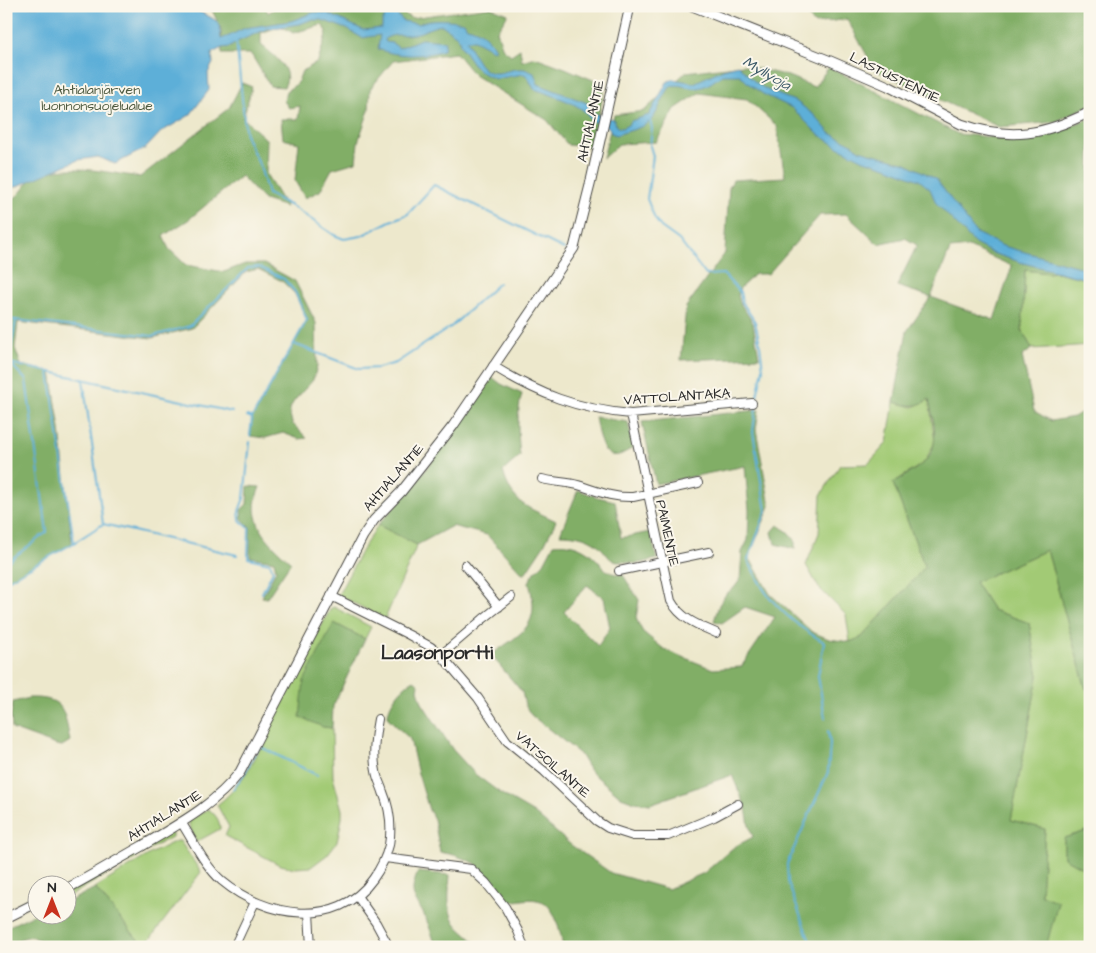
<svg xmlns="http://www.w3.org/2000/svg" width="1096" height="953" viewBox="0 0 1096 953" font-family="'Architects Daughter',sans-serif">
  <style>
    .green { fill: #a2ca75; stroke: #667a50 }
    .forest { fill: #81ae66; stroke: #566c48; fill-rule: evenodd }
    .water { fill: #5dafd8; stroke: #446d82 }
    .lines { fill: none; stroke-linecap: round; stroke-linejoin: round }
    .stream { stroke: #5dafd8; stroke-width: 2 }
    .minor-casing { stroke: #484743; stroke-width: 10 }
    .tertiary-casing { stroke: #484743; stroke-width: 11 }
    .minor { stroke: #fff; stroke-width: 8 }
    .tertiary { stroke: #fff; stroke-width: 9 }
    .labels { text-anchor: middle; stroke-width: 4; stroke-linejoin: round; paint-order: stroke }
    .street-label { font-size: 14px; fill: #2b2b2b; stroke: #fbf7ec }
    .park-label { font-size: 14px; fill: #4f5b41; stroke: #fbf7ec }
    .water-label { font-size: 15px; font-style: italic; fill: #3c5968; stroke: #fbf7ec }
    .district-label { font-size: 19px; font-weight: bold; fill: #2b2b2b; stroke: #fbf7ec }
  </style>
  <rect width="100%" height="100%" fill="#fbf7ec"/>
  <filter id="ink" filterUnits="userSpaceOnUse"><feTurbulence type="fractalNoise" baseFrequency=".02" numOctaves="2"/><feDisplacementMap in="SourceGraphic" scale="10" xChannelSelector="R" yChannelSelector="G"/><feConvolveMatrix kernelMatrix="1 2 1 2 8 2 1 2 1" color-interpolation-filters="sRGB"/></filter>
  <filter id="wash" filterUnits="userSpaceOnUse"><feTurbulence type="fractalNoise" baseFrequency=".0096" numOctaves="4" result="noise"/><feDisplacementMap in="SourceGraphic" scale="20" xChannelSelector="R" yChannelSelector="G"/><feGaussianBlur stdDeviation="1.12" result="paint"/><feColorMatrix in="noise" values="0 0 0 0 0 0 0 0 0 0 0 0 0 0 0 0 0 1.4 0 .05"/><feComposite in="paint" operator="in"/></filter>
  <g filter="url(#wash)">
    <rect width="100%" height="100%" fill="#ede8cc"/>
    <path class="green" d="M1025,270L1048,273L1057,272L1090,280V345L1032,349L1022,330Z
      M929,399L935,442L925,462L893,483L925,567L862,637L850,642L846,615L819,588L806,565L819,533L821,495L840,465L868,464L887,443L894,402L913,407Z
      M378,525L417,545L385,619L338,595L362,550Z
      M1047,550L1086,689L1090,690V830L1064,838V858L1090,872V947L1046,946L1058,902L1041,895L1045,829L1011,820L1038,676L1029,623L993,610L975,582Z
      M334,607L371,627L365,639L334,623L323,727L332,728L333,777L342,810V818L337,842L327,855L311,867L295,868L280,865L225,836L229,827L217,805C249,780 261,746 278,710C295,676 313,642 331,608Z
      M208,809C215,814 220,820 220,829L196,842L189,824L190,820Z
      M170,833L172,834V837L155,846L68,897V892Z
      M176,841H180L201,872L144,947L95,888L150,854Z"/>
    <path class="forest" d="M210,6H265L268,13L278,6H391L411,18L490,7L508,14L497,31L503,49L511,55L520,49L522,61L535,57L565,68L605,85L592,147L568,145L547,120L474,75L456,53L393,61L370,89L369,110L358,142L356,162L332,169L320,191L305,198L295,181L299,143L283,139L281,119H298L300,106L289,108L284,101L286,91L297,84L302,71L318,62L327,31L322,25L293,33L281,26L261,33V45C274,55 294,70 284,87L270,86L251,54H222L221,29Z
      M799,6H1090V105L1055,122L999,127L875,70L847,19L815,24Z
      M743,65L788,76L814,87L829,67L958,134L1034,141L1090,118V280L1057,272L1048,273L1025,270L1022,330L1032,349L1022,356L1034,411L1051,421L1074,417L1090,407V690L1086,689L1047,550L975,582L993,610L1029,623L1038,676L1011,820L1045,829L1041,895L1058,902L1046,947H563C560,932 556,903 537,900C528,898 518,901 509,902L475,863L454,855L440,852L434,819L429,810L417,770L410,739L388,718C387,704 402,687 414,680L419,684L418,690L422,703L453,750L476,775L503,795L534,813L571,845L611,873L668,889L704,873L734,847L753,837L749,825L746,808L732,775L650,804L635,802L621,797L590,771L580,754L531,715L525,705L522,692L491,655C522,632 542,627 529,583L532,575L544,563L554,544C569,542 582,546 594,557C606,568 603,573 623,575L639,600L636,618L639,625L643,632L665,650L713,669L741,667L775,617L745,607L722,623L714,621L719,605L726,594L734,588L740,580L742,552L748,540L749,510L745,466L656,484L642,422L759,410L756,429L770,506L749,557L770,594L812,632L829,639L850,642L862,637L925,567L893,483C903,477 914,471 923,463C942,447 933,420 929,399C917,408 908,406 894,402L907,331L931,297L897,286L917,245L905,238L878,244L846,214L820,215L768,274H755L740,288L738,295L740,303L753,323L759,357L681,360L686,307L725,253L729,188L733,180L785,177L777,126L747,99L699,93L675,109L656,142L619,144L603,158L614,115L644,111L686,72ZM969,247L1012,266L994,320L931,297L950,249ZM587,585L604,598L610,628L598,646L564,612Z
      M242,83L252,87L243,118L267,140L266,174L286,207L264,200L241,176L188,220L163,236L169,249L186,265L224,272L245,264H264L295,281L316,323L317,367L313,380L294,401L289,410L292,423L307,438L299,439L283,433L265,438L250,436L252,418L307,320L295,294L282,281L258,269L246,272L192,328L152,338L18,322L15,348L21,365L51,372L60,429L72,544L6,581V206C9,200 16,198 20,193C24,189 26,184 30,181C57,159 108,173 140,177L229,108Z
      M492,377L501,384L522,394C516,414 518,435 520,456L503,471C512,505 528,507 556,521L544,545L524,575L487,535L452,526L417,545L378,525L411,488L454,432Z
      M595,417L628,422L633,447C603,471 599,439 595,417Z
      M248,486L260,487C245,520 267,541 291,562L267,598L262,597L276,570L274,561L250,557V527L242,519L241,510L247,504Z
      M578,490L597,497L615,501L621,538L650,532L657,559C645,562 637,565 626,562C622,561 618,563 614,561C609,559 607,554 603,550C592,537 576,534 560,534Z
      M778,525L788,532L795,540V549L775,544L772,532Z
      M334,623L365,639L333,706L332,728L323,727L300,717L304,681Z
      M29,698C65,697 64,710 70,741L62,746L56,745L12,729L11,716L13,702Z
      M1090,830V872L1064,858V838Z
      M418,872L450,875C449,891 446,909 455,923C461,932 472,937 478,947H462L459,944L446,947L436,945C432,936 430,927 426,919C416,897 407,898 418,872Z
      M95,888L144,947H47L42,941L31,936L20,939L6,947V928L9,926L37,913L38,916H68V902Z"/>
    <path class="water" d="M6,6H188L212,18L219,23L221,39L229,36L245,28L291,21L315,12L327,13L363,30L382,28V22L388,10L396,13L403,21L419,24C428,17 452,20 464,22L467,27C479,29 490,38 495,49L493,50L474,40H466C471,48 474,57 479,64C493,81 505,69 519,69C525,68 529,71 534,73L538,84L587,103L595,114L613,119L618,128H622L628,125L631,121L649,115L667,82L673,79L694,83L723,69L738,65L755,82L767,90L797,102L814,115L830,133L854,145L859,150L906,163L936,179L976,233L1003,246L1090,270V280L1023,263L992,253L975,244L936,203L930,189L919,180L886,167L864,160L840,148L818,134L792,108L763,94L749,84L740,75H722C714,81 703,90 692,88C684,87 679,84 671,86C663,96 660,108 653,118C646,128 627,131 616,135L611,133C609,122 601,126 593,121C589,119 588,115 585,112C575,102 548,94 534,89L527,76L524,74L495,79L484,74L476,68L460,45L459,39L457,36L442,25C432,26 424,32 414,34C404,36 395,33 386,38L385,41L386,42L392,43L399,48L421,39L445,41L444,50C423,57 397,57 378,49L380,35L362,38L347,29L322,20H310L300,24L267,29L239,41L230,47L222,48L212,53L213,63L208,73L209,90L190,115L161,132L146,148L115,164L98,157L78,160L6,191Z"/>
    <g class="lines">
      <path class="stream" d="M236,40L246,137L260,166L268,194L293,207L334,235L344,239L361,236L390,221L408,214L434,185L564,249
        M650,121L652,128L650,146L653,156L647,199L655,219L661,227L679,240L706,275L723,274L740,292L742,302L755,322L760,345L763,369L757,396
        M6,319L153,336L190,326L248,268L259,267L284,279L295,292L307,320L252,418L250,436
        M294,344L359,369L378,368L396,363L452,326L499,283
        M6,359L9,363L232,412
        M49,372L74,543
        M6,376L16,320
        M83,379L103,524
        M756,408L753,432L766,511L748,560C754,571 759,584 767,594C782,613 803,630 824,642L818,676L825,718
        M247,416L252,418
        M250,442L244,498L239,511L240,520L249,528L248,558L270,563L273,571L262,593
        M6,563L47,532L26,380L10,363
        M6,581L72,544L103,524L237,555
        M233,789L244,774L259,746L317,775
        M812,947L788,883L787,864L828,772L830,743L828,731"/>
    </g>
  </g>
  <g filter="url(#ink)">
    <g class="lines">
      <defs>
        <path id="minor" d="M493,366C539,394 576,409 631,414L752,403
          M631,414L671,601C681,619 698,625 716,633
          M542,479C554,482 567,482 578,485C597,491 613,498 633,497L698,483
          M465,565L499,607
          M619,571L709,552
          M331,596L409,635L431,647L441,655L478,698L507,741L544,771L597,821L608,828L633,836H668L714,817L738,804
          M441,655L483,619L511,597
          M181,822C194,842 204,865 222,881C265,917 337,930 373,879C381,868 386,857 389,845C392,827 390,809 383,792C381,785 377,779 376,771C372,754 375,735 378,719
          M385,858L471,869L486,883L505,907L518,931L524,947
          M357,896L376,923L389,947
          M309,913L311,947
          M234,947L255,902"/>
        <path id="tertiary" d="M692,6L828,60L888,86L961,124C1010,141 1044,135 1090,112
          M68,888C93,875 117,860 142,846C177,825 215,805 240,772L363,536L374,520L401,492L453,426L574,248L590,185L630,6
          M6,918L38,902"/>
      </defs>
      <use href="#minor" class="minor-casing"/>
      <use href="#tertiary" class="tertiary-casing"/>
      <use href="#minor" class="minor"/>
      <use href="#tertiary" class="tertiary"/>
    </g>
  </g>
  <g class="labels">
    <g class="street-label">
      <text transform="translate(895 77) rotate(26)" y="5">LASTUSTENTIE</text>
      <text transform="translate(590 121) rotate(-78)" y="5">AHTIALANTIE</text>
      <text transform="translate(677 396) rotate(-4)" y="5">VATTOLANTAKA</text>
      <text transform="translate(393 477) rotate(-49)" y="5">AHTIALANTIE</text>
      <text transform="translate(668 533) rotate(78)" y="5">PAIMENTIE</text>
      <text transform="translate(553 764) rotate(41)" y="5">VATSOILANTIE</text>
      <text transform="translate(164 815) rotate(-32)" y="5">AHTIALANTIE</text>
    </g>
    <g class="park-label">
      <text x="97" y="94">Ahtialanjärven<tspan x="97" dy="16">luonnonsuojelualue</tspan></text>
    </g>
    <g class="water-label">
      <text transform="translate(767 73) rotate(30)" y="5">Myllyoja</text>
    </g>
    <g class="district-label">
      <text x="437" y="659">Laasonportti</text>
    </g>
  </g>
  <rect width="1096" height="953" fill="none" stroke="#fbf7ec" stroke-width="25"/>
  <g transform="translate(52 900)"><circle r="24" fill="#fbf7ec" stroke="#a8a59f"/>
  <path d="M0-4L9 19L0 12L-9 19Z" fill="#c8321e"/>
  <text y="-8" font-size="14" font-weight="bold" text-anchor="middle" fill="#2b2b2b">N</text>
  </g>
</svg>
